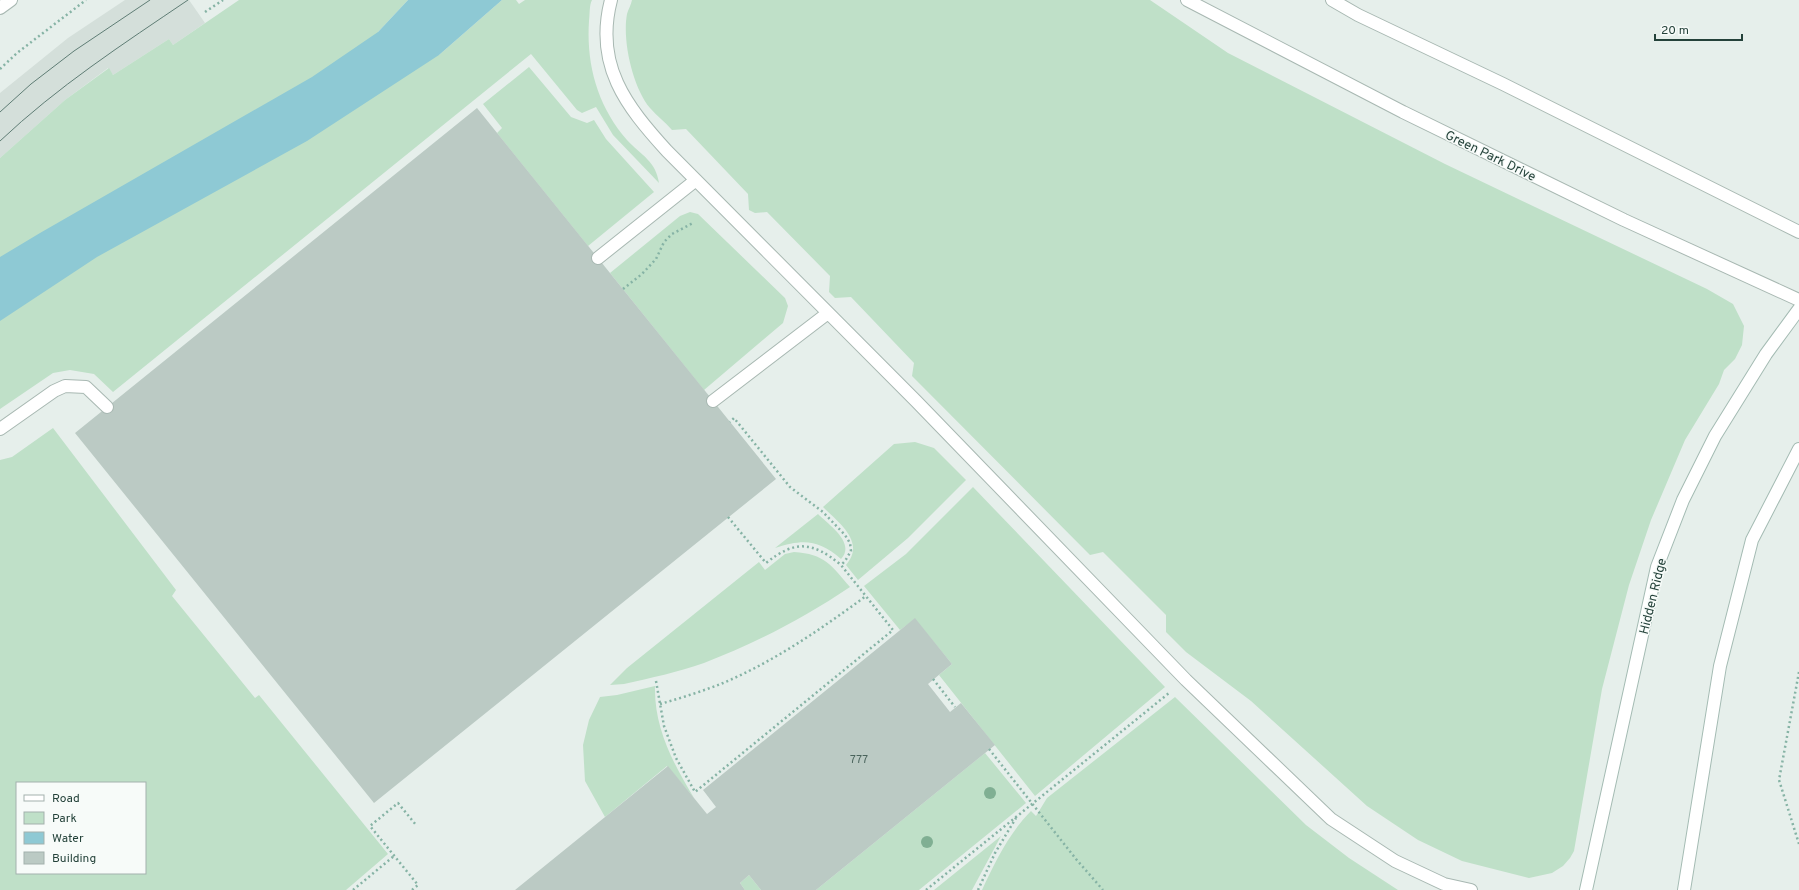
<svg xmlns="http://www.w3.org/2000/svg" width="1799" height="890" viewBox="0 0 1799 890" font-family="Overpass,sans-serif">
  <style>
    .built { fill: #d4dfda }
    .green { fill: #bfe0c8; fill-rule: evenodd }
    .water { fill: #8ec9d4 }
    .building { fill: #bbcac4 }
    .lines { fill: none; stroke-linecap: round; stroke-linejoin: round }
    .service-casing { stroke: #a8b8b2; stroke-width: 14 }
    .tertiary-casing { stroke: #a8b8b2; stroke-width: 14 }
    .secondary-casing { stroke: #a4bbb3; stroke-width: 14 }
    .path { stroke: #86b3a5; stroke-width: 2.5; stroke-dasharray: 2 3; stroke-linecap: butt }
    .service { stroke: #fff; stroke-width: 12 }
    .tertiary { stroke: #fff; stroke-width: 12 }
    .secondary { stroke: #fff; stroke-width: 12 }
    .tram { stroke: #5f7d75; stroke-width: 1 }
    .tree { fill: #80af93 }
    .labels { text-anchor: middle; stroke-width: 3; stroke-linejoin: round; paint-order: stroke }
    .number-label { font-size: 11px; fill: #4a645c }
    .street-label { font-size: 13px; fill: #24423a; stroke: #f7fbf9 }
  </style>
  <rect width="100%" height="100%" fill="#e6efeb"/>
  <path class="built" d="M125,0H189L205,23L173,45L169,39L113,75L108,68L65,100L0,158V93L68,38Z"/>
  <path class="green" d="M239,0H408L378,32L439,55L502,0H516L519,4L525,0H592C589,6 590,14 589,21C586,65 598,107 627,140C641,155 656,161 659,183L613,135L596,107L582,113L577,110L531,54L113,392L94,374L70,370L53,373L0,409V158L65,100L109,68L113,75L169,39L173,45Z
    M632,0H1150L1228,53L1445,164L1707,289L1733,304L1744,326L1742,345L1735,359L1724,370L1719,384L1685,440L1651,520L1629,585L1602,689L1574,851L1570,858L1563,866L1552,873L1529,878L1462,861L1418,840L1367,806L1251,701L1186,652L1166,632V615L1103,552L1090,555L912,376L914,363L851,297L835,298L829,292L830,276L767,212L755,213L749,210L748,194L686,129L672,130C665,122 657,116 650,108C633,88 622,41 627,14C628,10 631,5 632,0Z
    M529,67L571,117L587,123L594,120L606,139L654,192L588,246L497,133L502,128L483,104Z
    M690,212L698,214L785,298L788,306L783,323L704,390L610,273L680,216Z
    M53,428L176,590L172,596L255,698L259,695L388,854L346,890H0V460L12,457ZM17,783H145V873H17Z
    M915,442L934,448L966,480L908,538L858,580L846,565C866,542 839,523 823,507L894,444Z
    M973,487L1165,687L1035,796L939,675L952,664L915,619L900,630L864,586L906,554Z
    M818,514C829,525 856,543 841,559C818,539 803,539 775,548Z
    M794,552C825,554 831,565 850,587C804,618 756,643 704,663C678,672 651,678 624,684L610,685L627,668L759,562L765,570L785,554Z
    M655,686C654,728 673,763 694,798L667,766L605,817L585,781L583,745L589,720L600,697L617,695Z
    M1175,697L1306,825L1349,858L1398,890H982C995,862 1009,833 1031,811L1036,816L1047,798Z
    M985,753L1026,803L919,890H816Z
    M1001,836L972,890H934Z
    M749,875L761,890H745L740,883Z"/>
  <path class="water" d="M408,0H502L439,55L307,141L97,257L0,321V257L40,233L312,77L378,32Z"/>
  <path class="building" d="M477,108L776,479L374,803L75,433Z
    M915,618L952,664L928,684L950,712L961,703L995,745L816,890H761L749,875L740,883L745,890H515L668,766L707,814L716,807L703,790Z"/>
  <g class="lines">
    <defs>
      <path id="service" d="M611,0C594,65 626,106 667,151L916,401L1186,680L1331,819L1395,861L1444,884L1471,890
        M0,8L11,0
        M598,258L696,180
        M713,401L828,313
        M0,429L54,391L65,386L86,387L107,407"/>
      <path id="tertiary" d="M1187,0L1403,112L1624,220L1799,300
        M1332,0L1358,15L1503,84L1799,232"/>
      <path id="secondary" d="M1586,890L1657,567L1683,500L1715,436L1766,354L1799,309
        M1684,890L1720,666L1752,540L1799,449"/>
    </defs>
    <use href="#service" class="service-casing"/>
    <use href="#tertiary" class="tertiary-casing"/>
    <use href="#secondary" class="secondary-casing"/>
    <path class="path" d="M205,12L223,0
      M0,69L17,53L86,0
      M623,289L642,274L656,259L664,242L672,234L693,223
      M728,517L766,563C795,540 812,541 841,565
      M1799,672L1779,780L1799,844
      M933,679L955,707
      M656,681L664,726L676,758L695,792L893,630L841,565L845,561L851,551L850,543L845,535L823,512L790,487L734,418L730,422
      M660,704C681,698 703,691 723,683C775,661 821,629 866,596
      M989,749L1076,859L1103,890
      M353,890L394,856
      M412,890L418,885L370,826L398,803L416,825
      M926,890L1169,693
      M978,890L995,853L1016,818"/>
    <use href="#service" class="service"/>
    <use href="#tertiary" class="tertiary"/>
    <use href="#secondary" class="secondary"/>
    <path class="tram" d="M0,112L31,84L74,51L150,0
      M0,141C57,87 123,44 188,0"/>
  </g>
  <g class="tree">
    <circle cx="990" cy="793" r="6"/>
    <circle cx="927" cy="842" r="6"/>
  </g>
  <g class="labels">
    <g class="number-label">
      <text x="859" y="763">777</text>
    </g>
    <g class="street-label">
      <text transform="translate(1491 155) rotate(26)" y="5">Green Park Drive</text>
      <text transform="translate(1652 596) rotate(-76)" y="5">Hidden Ridge</text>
    </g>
  </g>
  <rect x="16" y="782" width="130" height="92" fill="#f7fbf9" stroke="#a3b1ad"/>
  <rect x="24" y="795" width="20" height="6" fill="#ffffff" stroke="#a3b1ad"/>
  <text x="52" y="802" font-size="12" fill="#24423a">Road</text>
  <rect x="24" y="812" width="20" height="12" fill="#bfe0c8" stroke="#a3b1ad"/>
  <text x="52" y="822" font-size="12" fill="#24423a">Park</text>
  <rect x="24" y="832" width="20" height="12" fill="#8ec9d4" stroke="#a3b1ad"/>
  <text x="52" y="842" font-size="12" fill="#24423a">Water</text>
  <rect x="24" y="852" width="20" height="12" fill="#bbcac4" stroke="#a3b1ad"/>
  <text x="52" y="862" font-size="12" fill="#24423a">Building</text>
  <path d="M1655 34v6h87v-6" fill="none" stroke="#24423a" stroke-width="2"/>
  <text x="1661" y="34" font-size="12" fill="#24423a" stroke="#f7fbf9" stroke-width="3" paint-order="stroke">20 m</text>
</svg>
